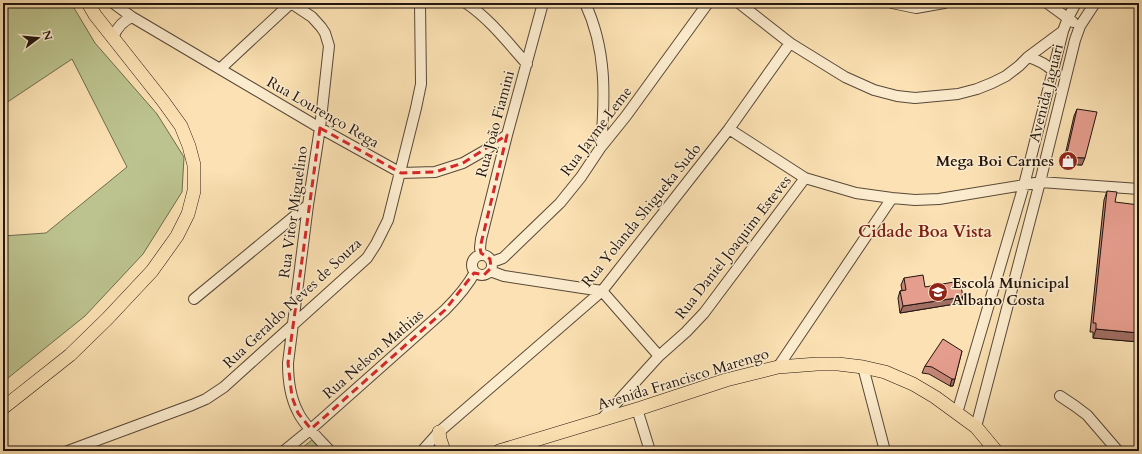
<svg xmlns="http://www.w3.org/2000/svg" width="1142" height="454" viewBox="0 0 1142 454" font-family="Cardo,serif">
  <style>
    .green { fill: #bcc38e; stroke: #6f6c4e }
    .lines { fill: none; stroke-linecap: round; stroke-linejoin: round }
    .minor-casing { stroke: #584838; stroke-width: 12 }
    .major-casing { stroke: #22150f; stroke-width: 14 }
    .minor { stroke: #fcecce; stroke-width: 10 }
    .major { stroke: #fbe1b3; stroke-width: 13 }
    .wall { fill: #c58779; stroke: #22150f }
    .shaded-wall { fill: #a06e63; stroke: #22150f }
    .building { fill: #e59d8d; stroke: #22150f }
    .marked { fill: none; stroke: #d62828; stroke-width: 3; stroke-dasharray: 8 5; stroke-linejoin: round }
    .labels { text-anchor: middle; stroke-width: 3; stroke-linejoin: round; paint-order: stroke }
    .street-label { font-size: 15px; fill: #22150f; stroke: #fcecce }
    .poi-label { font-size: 15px; font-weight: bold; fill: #22150f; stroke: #fcecce; text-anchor: end }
    .quarter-label { font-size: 17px; font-weight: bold; fill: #7a1f14; stroke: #fcecce }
  </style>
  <rect width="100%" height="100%" fill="#fbe1b3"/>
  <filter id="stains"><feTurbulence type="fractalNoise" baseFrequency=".005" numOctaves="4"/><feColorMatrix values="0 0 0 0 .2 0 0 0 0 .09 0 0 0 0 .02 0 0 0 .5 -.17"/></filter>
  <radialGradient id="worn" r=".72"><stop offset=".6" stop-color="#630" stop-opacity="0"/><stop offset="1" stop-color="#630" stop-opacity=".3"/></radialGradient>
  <path class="green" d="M3,3H71L95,43L157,114L184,157L182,192L143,254L85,316L3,382V236L46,233L127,167L72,59L3,105Z
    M312,440L321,451H298Z"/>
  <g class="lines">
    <defs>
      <path id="minor" d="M113,3L132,17L220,69L320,128L401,173L435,172L463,163L484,151L507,135
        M291,3L312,17L321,27L325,33L329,46L320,128L308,205L288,363C288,380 290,397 298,412C303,424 321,441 330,451
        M466,3C490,19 508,43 527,64
        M585,3C607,50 605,97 601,147
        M739,3L790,43L845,77L874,90L897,96L915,98L958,94L977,89L992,83L1006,76L1019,66L1028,57L1063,31
        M892,3L916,8L944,3
        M1047,3L1073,22
        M113,37C117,28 122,21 132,17
        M1028,57C1038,60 1046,64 1053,71
        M220,69L291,3
        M729,129L805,178L856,193L892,198L915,200L939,199L1024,185L1040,182L1139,189
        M481,254L480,248L481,239L507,135L543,3
        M472 265a10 10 0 1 1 20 0a10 10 0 1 1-20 0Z
        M492,262L503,258L560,203L581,177L601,147L626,116L708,3
        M490,271L504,276L602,291L659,356
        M194,299L308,205
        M778,367L892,198
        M863,367L885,451
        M1060,396L1075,406L1087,415L1118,451
        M637,409L650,451
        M957,413L1024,185L1063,31L1068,18L1076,3
        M600,421L659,356L686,332L704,313L805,178
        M976,427L1040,182L1075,40L1080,26L1095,3
        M68,451L192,405L206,399L224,387L367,258L376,244L388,220L416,108L421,84L420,3
        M284,451L311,429L445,310C457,298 467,287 475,272
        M422,451L439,432L602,291L729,129L790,43"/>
      <path id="major" d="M3,408L70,355L107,319L152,271L177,236L188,214L194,191V165L189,146L181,126L163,101L95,15L88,3
        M439,432L440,439L444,451
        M499,451L641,408L726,380L778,367L817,364H838L863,367L885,372L913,384L935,397L976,427L996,451"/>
    </defs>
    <use href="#minor" class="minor-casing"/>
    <use href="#major" class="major-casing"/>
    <use href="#minor" class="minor"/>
    <use href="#major" class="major"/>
  </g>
  <path class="wall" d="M1077,109L1082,165L1063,164L1074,116Z
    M1107,191L1115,202L1139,342L1093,338V332H1090L1104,200Z
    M904,278L961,303L900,313L898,298L900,291L902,290L901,285Z
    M962,351L953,386H950L929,374L922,373L925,366Z"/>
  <path class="shaded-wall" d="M1066,157L1085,158L1082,165L1063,164Z
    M963,297L961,303L900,313L903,306Z
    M1096,329L1139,333V342L1093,338Z
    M952,379H955L953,386H950Z"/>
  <path class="building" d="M1077,109L1097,112L1085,158L1066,157Z
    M1107,191L1117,192L1115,202L1139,205V333L1096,329V323H1093Z
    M923,275L925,287L960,281L963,297L903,306L900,291L906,290L904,278Z
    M943,339L962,351L955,379H952L932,367L925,366Z"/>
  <path class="marked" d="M320,128L401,173L435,172L463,163L507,135L480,248L481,253L490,259L491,268L484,275L474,273L445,310L311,429L298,413L292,397L288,363Z"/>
  <defs>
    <symbol id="shop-disc" viewBox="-11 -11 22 22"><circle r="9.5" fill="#8f2418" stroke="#fcecce"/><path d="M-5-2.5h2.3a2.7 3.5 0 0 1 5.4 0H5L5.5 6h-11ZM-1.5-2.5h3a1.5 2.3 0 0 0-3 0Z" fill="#fff"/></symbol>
    <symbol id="school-disc" viewBox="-11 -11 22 22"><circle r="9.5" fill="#8f2418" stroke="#fcecce"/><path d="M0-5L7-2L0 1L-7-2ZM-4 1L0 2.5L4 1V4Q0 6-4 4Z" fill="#fff"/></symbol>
  </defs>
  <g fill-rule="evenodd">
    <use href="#shop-disc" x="1057" y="150" width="22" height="22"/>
    <use href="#school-disc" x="927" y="281" width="22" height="22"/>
  </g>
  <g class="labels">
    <g class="street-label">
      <text transform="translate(1046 93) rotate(-76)" y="5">Avenida Jaguari</text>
      <text transform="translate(323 112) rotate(30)" y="5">Rua Lourenço Rega</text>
      <text transform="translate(495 124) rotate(-75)" y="5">Rua João Fiamini</text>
      <text transform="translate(596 131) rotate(-53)" y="5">Rua Jayme Leme</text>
      <text transform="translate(293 212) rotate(-82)" y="5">Rua Vitor Miguelino</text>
      <text transform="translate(641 215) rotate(-51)" y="5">Rua Yolanda Shigueka Sudo</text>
      <text transform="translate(733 247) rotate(-52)" y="5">Rua Daniel Joaquim Esteves</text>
      <text transform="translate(292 303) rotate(-43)" y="5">Rua Geraldo Neves de Souza</text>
      <text transform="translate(373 354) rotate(-41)" y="5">Rua Nelson Mathias</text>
      <text transform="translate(683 379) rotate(-17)" y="5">Avenida Francisco Marengo</text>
    </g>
    <g class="poi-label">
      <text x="1054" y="166">Mega Boi Carnes</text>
      <text x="952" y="288" text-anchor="start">Escola Municipal<tspan x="952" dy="17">Albano Costa</tspan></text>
    </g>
    <g class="quarter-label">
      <text x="925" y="237">Cidade Boa Vista</text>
    </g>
  </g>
  <rect width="1142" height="454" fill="none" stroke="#fbe1b3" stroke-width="16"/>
  <rect x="4" y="4" width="1134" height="446" fill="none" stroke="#22150f" stroke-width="2"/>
  <rect x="8" y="8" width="1126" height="438" fill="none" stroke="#22150f"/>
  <g transform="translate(38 38) rotate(74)" stroke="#fcecce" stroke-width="3" paint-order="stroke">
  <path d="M0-3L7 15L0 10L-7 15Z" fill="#22150f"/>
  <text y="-6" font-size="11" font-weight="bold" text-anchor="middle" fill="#22150f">N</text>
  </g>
  <rect width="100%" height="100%" filter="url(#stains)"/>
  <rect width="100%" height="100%" fill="url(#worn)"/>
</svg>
